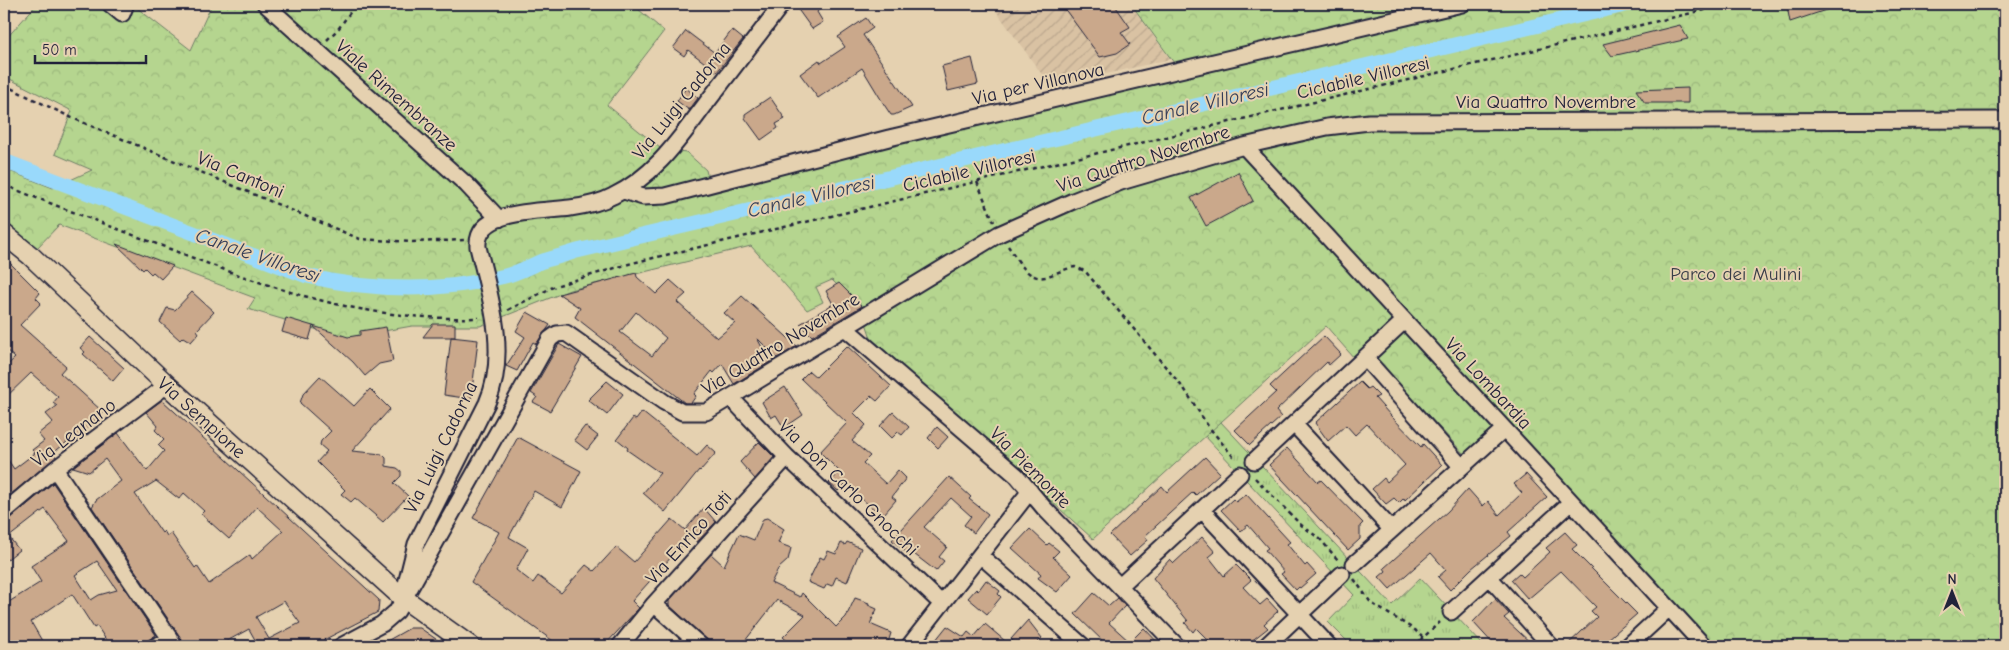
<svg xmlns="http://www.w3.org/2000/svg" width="2009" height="650" viewBox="0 0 2009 650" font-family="'Comic Neue',sans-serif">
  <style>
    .industrial { fill: url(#industrial-furrows) }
    .grass { fill: url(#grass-tufts); stroke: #6c7c65 }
    .forest { fill: url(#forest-crowns); stroke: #6c7c65 }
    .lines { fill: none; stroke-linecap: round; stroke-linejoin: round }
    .canal { stroke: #99d9fb; stroke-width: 15 }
    .building { fill: #caa88b; stroke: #22223b; fill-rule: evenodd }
    .minor-casing { stroke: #22223b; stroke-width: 19 }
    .major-casing { stroke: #22223b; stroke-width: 22 }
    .path { stroke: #22223b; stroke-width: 2.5; stroke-dasharray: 4 4; stroke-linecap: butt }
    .minor { stroke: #e5d1b0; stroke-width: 15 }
    .major { stroke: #e5d1b0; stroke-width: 19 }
    .labels { text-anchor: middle; stroke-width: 4; stroke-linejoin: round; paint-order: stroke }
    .street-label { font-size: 19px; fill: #22223b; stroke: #e5d1b0 }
    .park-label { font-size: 19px; fill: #383d48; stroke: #e5d1b0 }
    .water-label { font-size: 20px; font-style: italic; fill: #343d58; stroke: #e5d1b0 }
  </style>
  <defs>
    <pattern id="industrial-furrows" width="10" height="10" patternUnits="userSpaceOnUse" patternTransform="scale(1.25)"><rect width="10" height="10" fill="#d9c2a3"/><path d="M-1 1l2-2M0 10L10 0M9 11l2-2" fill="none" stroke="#baa68d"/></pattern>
    <pattern id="grass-tufts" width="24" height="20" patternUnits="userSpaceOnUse" patternTransform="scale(1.25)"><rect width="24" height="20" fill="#b5d58f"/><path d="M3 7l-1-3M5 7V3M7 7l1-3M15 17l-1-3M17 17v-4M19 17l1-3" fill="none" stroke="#9bb77c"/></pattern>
    <pattern id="forest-crowns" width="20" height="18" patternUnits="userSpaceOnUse" patternTransform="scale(1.25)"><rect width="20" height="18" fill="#b5d58f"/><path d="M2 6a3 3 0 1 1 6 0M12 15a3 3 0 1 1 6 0" fill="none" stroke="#9bb77c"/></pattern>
  </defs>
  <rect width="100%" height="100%" fill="#e5d1b0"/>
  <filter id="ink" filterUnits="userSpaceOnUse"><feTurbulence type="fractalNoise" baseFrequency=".02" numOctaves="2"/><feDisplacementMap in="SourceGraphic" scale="10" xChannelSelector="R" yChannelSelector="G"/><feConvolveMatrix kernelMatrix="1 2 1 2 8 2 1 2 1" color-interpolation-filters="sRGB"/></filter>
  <g filter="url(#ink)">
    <path class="industrial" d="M991,4H1130L1170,59L1051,87Z"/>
    <path class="grass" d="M1220,421L1392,605L1420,578L1484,646H1398L1394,642L1390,646H1352L1328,622L1354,595L1204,435L1119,516L1079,476Z"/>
    <path class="forest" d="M37,4H132L191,50L212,4H632L664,31L607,105L660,148L686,152L706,170L710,187L1177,67L1131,4H2005V646H1714L1506,419L1464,454L1367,349L1354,358L1326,326L1093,539L871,338L861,308L832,280L816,287L823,302L807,310L751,246L570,290L480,326H412L345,338L248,309L255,298L59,225L36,249L4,224V169L53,188L92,170L55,154L72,111L4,76V41Z"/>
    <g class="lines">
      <path class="canal" d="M4,161L307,276C372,291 439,293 505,276C517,273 528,267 540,262C552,258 565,255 577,251L1629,4"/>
    </g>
    <path class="building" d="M794,4H823L817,12L823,22L812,29Z
      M1061,4H1114L1130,27L1121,32L1130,44L1117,53L1100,57Z
      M1795,4H1837L1838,6L1790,22L1787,6Z
      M866,18L873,28L863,35L912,107L894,115H891L885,106L862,68L818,98L800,74L819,60L821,63L845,47L838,37Z
      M1680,25L1688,39L1612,56L1603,44Z
      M732,30L743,39L717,72L688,50L684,56L673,48L686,31L715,53Z
      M972,58L978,84L948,91L942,66Z
      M686,88L698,98L689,110L677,101Z
      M1688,88V103H1645L1636,90Z
      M770,97L785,119L776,124L778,128L761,140L745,118V114Z
      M1238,172L1253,201L1206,226L1191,198Z
      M116,244L132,250L173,266L161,279L153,272L151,274L145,268L143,270Z
      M4,257L40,293L36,298L41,303L20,325L66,366L60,373L103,412L78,439L75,436L53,453L56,457L4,500V454L14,469L35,453L32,450L44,441L38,434L53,422L46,414L57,406L53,403L58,397L31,373L4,399V368L15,358L4,348Z
      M636,273L637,277L656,294L670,280L686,294L677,302L717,338L735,323L724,313L742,296L797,346L777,358L757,338L770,362L734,384L722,364L714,373L712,371L694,394L696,396L691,403H685L575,317L580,308L559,294ZM636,312L666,338L652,356L620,332Z
      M839,283L862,306L812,336L800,324L833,304L826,291Z
      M192,292L214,312L197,330L199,333L191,342L183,337L180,340L160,322L167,308L175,310Z
      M527,312L550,325L536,344L533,342L517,371L506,366L525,337L516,331Z
      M286,318L313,326L348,337L360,335V331L386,327L393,361L379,364L365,376L353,362L313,326L309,340L282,332Z
      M433,324H455V337H423Z
      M1324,336L1341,354L1329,365L1327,362L1276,411L1281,417L1250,445L1235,430L1276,392L1270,386Z
      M90,337L124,368L113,381L83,354L85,352L80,348Z
      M451,337L478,340L471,399L444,395Z
      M559,344L582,357L550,411L533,402L537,397L531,393Z
      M847,346L891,386L877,401L871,396L854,413L866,425L852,441L870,456L863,463L886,484L898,470L906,478L892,497L896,500L884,514L880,511L878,513L845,484L838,491L829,483L840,472L820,452L847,423L801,379L809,371L816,377Z
      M320,376L354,406L370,389L390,409L352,451L382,454L386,458V466L397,468L401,471V476L394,483L408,496L383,522L355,498L351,502L341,494L345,490L317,462L327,451L320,445L321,441L331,431L300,403L303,394Z
      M607,381L623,394L607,415L588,400Z
      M1360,382L1367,389L1370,387L1379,396L1375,398L1391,416L1421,447L1423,444L1442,465L1405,500L1404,498L1399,503L1394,498L1386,504L1372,489L1384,478L1387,482L1405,465L1367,424L1355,435L1346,425L1328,441L1315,423Z
      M785,387L803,415L784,428L776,415L771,418L762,402Z
      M162,400L379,600L378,612L312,646H255L258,645L249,629L218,646H184L183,641L92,507L96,500L121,481L105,459L89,472L73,467L118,433L147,471L164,451L158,445L164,439L155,430L158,426L146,412ZM156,481L179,499L184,493L204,511L201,514L229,539L257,507L283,531L252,559L250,555L209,584L197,566L195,568L171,533L167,536L164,531L162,533L135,494ZM284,601L300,623L269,639L256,617Z
      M642,412L697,456L707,445L716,453L700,471L699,470L665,512L643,493L660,473L627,450L628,448L617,439L633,418L636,420Z
      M893,412L909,427L902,435L898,432L892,438L880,426Z
      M585,426L598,436L587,450L574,440Z
      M937,427L948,437L938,448L928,438Z
      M518,437L581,471L562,507L534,491L509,537L528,548L516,570L533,583L538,576L561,593L586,565L594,571L616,547L634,562L672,519L685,530L704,508L716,522L697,542L690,536L632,601L639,608L604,646H560L471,582L499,532L473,518Z
      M759,442L774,457L755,479L740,462Z
      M1287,448L1318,482L1321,480L1363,523L1360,526V539L1348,550L1269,465Z
      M1205,457L1220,473L1196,495L1193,492L1145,536L1148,540L1130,556L1110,535L1162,486L1167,492Z
      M1526,474L1547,497L1508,532L1511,536L1471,569L1450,590L1438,577L1446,570L1431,553L1390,589L1379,577L1386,571L1384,568L1448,511L1468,489L1483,506L1488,501L1499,515L1522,493L1514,484Z
      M949,477L971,497L969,499L988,514L974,533L964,525L971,516L951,498L924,527L947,547L939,557L944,561L936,571L910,551L908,554L892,540Z
      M53,483L156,635L148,640L147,646H110L97,626L94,628L72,594L31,622L45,646H4V605L41,582L31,566L69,541L45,509L9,537L19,550L4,562V521L10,519ZM97,561L117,590L99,595L91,600L75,575Z
      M1246,494L1290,542L1287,544L1305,566L1307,564L1316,574L1300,588L1299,587L1296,590L1281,574L1284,572L1265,550L1268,548L1248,525L1241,531L1221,510L1233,499L1236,502Z
      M767,518L784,529L778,543L791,548L788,560L778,569L771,583L800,597L802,593L836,627L846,617L855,598L869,603L868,605L877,609L870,624L891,633L887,646H793L783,637L805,615L777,600L741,646H714L669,605V601L711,554L724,566L739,534L754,540L763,519Z
      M1030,529L1047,545L1049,543L1059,551L1053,557L1072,575L1057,592L1038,578L1041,574L1012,548Z
      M1565,532L1577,545L1572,549L1637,614L1607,640L1613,646H1566L1597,617L1591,611L1596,607L1561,571L1528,599L1511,580L1519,573L1523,577L1550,552L1546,548Z
      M1202,537L1215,552L1209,557L1224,576L1236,565L1251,580L1243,587L1260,605L1267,599L1278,611L1264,624L1268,628L1245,646H1214L1196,628L1193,632L1185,623L1188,621L1179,610L1153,578L1170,559L1174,563Z
      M847,542L861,548L847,582L836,577L832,586L827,584L824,589L808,582L820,557L824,559L828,551L836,554L841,543L845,545Z
      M986,580L1000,591L998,594L1001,597L987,614L968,598L976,589L978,591Z
      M1094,593L1109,606L1118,598L1125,606L1109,623L1130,642L1144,628L1161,646H1108L1075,614Z
      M1495,599L1509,614L1504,618L1534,646H1495L1473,622Z
      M1028,620L1042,638L1034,646H1018L1011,639Z
      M985,624L1011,646H931L947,626L964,637L968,632L974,637Z
      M410,628H420L446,646H378Z"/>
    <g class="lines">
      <defs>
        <path id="minor" d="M110,4L122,14L126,4
          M265,4L467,185L499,219
          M1244,146L1704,646
          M624,191L643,197L665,196L889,138L1462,4
          M845,328L1017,476L1044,508L1177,646
          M1365,358L1461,466
          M731,398L787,457L942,604
          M1294,424L1391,529
          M1254,461L1404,321
          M55,469L175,646
          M1202,510L1329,646
          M4,512L55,469L167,385
          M980,555L1083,646
          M1354,564L1504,429
          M1489,577L1551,646
          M406,584L416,544L487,403C509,354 490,296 478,247C475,208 544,212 570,208C585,206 600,203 613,196C657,175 682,135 711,97C735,66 758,35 782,4
          M1120,586L1240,474
          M654,604L701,646
          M1451,612L1571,502
          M156,646L170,639
          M341,646L382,624L397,611L550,339L557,334L566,333L664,402L682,412H706L999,234L1073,201L1121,182L1244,146L1327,127L1369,122L2005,120
          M620,646L654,604L787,457
          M909,646L1030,491
          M1266,646L1342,574
          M1628,646L1669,608"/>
        <path id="major" d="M4,234L31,256L167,385L403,598L470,646"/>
      </defs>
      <use href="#minor" class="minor-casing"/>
      <use href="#major" class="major-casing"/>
      <path class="path" d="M327,40L339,28L356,4
        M4,85L70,117L360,239L412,242L465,240
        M977,182L994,222
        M4,185C59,207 115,228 170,249C278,291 361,321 479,318
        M1008,246C1017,258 1027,281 1045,277C1055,274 1064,269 1075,267L1085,271L1185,390L1208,426L1236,460
        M508,310L555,286L632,263L1730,4
        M1255,478L1300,524L1320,539L1338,560
        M1354,579L1371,603L1415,630L1431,646
        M1414,646L1440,622"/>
      <use href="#minor" class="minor"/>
      <use href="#major" class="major"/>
    </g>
  </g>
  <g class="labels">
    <g class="street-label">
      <text transform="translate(1363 77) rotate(-13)" y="7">Ciclabile Villoresi</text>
      <text transform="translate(1038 83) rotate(-13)" y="7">Via per Villanova</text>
      <text transform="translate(397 95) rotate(42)" y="7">Viale Rimembranze</text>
      <text transform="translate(681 100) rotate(-51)" y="7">Via Luigi Cadorna</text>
      <text x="1546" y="108">Via Quattro Novembre</text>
      <text transform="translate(1143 158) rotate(-18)" y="7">Via Quattro Novembre</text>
      <text transform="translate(969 170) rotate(-13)" y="7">Ciclabile Villoresi</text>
      <text transform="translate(241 174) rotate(23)" y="7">Via Cantoni</text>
      <text transform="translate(780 343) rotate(-31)" y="7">Via Quattro Novembre</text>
      <text transform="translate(1489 383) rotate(47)" y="7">Via Lombardia</text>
      <text transform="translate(202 417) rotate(42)" y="7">Via Sempione</text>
      <text transform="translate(73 432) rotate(-37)" y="7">Via Legnano</text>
      <text transform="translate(440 447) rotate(-64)" y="7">Via Luigi Cadorna</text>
      <text transform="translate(1031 467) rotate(45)" y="7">Via Piemonte</text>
      <text transform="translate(849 487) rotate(44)" y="7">Via Don Carlo Gnocchi</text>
      <text transform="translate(688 537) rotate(-48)" y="7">Via Enrico Toti</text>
    </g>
    <g class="park-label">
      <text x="1736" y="280">Parco dei Mulini</text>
    </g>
    <g class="water-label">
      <text transform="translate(1205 103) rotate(-13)" y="7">Canale Villoresi</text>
      <text transform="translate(811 196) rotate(-13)" y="7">Canale Villoresi</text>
      <text transform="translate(258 255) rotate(19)" y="7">Canale Villoresi</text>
    </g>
  </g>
  <rect width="2009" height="650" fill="none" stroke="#e5d1b0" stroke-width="20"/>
  <rect x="10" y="10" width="1989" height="630" fill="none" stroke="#22223b" stroke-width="2" filter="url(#ink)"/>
  <g transform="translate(1952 592)" stroke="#e5d1b0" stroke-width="4" paint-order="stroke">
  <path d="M0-4L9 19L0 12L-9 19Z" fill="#22223b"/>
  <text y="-8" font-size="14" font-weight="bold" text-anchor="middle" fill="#22223b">N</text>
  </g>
  <path d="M35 55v8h111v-8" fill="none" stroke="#22223b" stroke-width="2.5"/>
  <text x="42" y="55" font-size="15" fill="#22223b" stroke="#e5d1b0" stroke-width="4" paint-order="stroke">50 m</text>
</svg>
